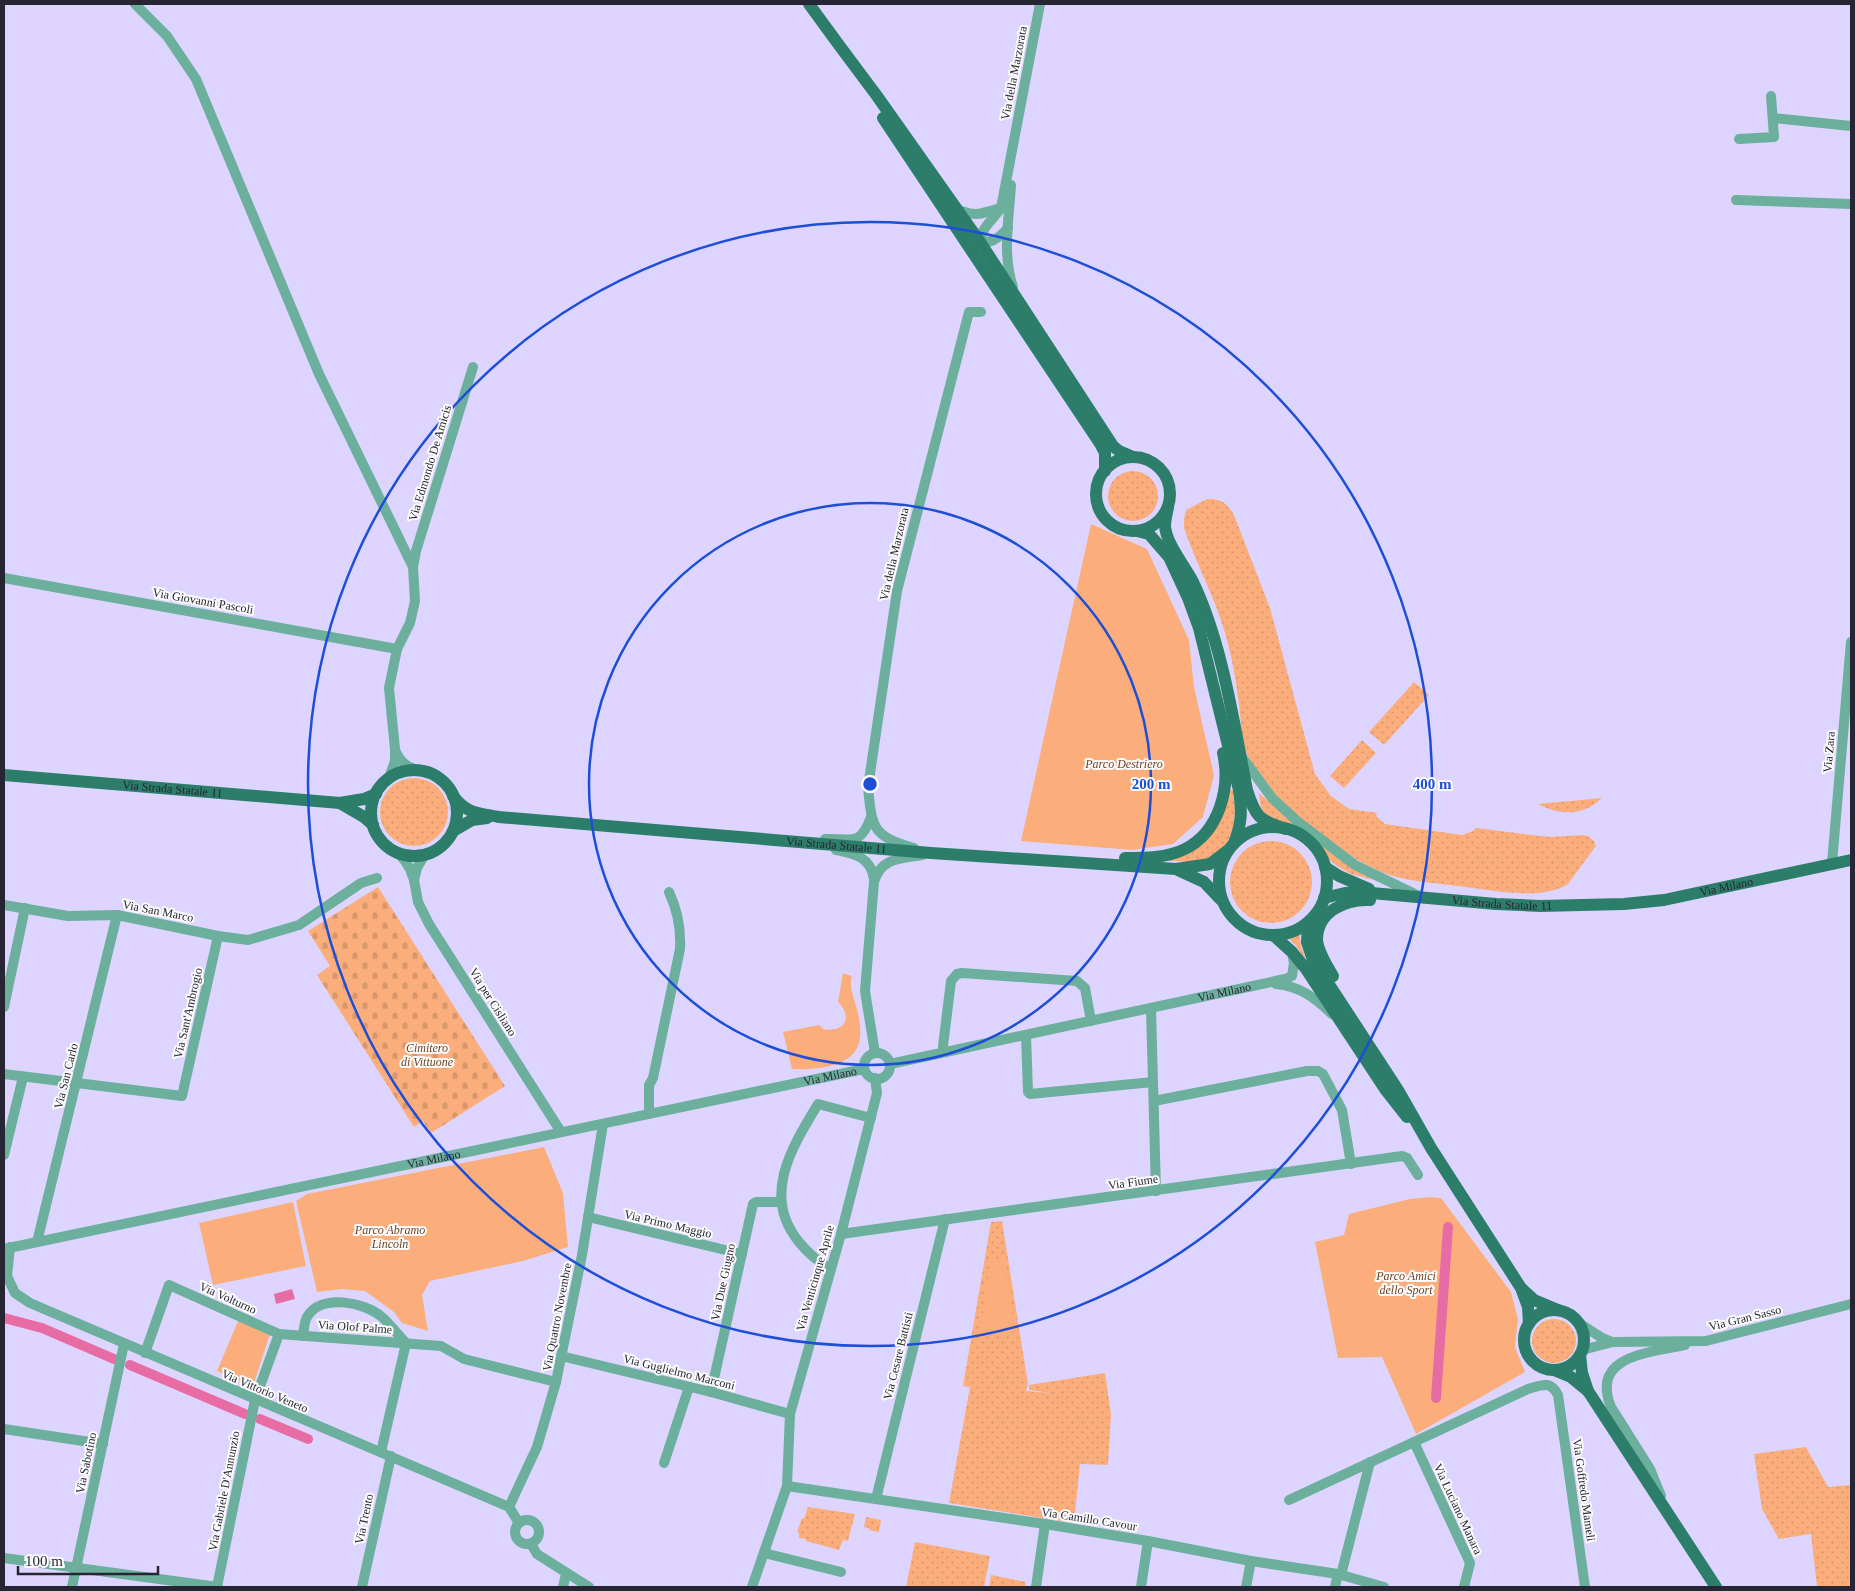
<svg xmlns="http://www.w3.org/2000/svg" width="1855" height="1591" viewBox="0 0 1855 1591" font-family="Georgia,serif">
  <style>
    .grass { fill: url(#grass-dots) }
    .cemetery { fill: url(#cemetery-stones) }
    .park { fill: #fbae7b }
    .water { fill: #e86ca4 }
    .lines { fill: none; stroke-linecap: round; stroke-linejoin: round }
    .canal { stroke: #e86ca4; stroke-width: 10 }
    .minor { stroke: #6caf9c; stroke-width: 10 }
    .major { stroke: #2c7d69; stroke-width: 12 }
    .ring { fill: none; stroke: #1d4ed8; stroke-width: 2.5 }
    .labels { text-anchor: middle; stroke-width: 4; stroke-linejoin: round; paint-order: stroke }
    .street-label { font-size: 12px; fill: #272433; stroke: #fcfcfc }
    .park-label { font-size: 12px; font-style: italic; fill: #6f4222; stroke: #fcfcfc }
    .centre { fill: #1d4ed8; stroke: #fcfcfc; stroke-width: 2.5 }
    .ring-label { font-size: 15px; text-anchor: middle; font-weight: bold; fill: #1d4ed8; stroke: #fcfcfc; stroke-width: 4; stroke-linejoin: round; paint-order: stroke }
  </style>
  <defs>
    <pattern id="grass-dots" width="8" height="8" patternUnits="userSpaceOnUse" patternTransform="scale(1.25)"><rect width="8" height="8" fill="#fbae7b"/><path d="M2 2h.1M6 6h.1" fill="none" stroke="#d7966b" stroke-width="1.8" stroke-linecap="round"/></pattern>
    <pattern id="cemetery-stones" width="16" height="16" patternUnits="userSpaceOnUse" patternTransform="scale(1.25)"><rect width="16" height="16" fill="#fbae7b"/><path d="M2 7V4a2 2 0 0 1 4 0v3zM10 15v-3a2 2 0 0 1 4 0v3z" fill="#d7966b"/></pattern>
  </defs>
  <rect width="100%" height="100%" fill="#ddd5ff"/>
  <path class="grass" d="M1108 496a25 25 0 1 1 50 0a25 25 0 1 1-50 0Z
    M1207,499C1221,498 1227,503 1234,515L1270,608L1315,774L1331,796L1349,809L1377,813L1376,816L1385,824L1462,835L1473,831L1476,828L1549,837L1582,835L1588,836L1594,841L1596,846L1568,884C1540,902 1488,889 1457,886C1436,883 1414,882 1393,876C1346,862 1265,799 1246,752C1241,737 1241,720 1239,704C1236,681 1232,656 1225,633C1215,597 1196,564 1184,528V519L1186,510Z
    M1414,682L1429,695L1384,745L1369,732Z
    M1362,740L1376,753L1344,788L1330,776Z
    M380 812a34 34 0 1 1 68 0a34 34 0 1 1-68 0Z
    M1234,790C1237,816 1235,851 1204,860C1193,863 1181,861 1169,861V859L1192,850L1229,791Z
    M1259,793L1295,824L1382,882L1351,874L1337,866L1326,857L1306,835L1267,817L1261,809Z
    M1602,798C1583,816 1561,816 1538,804Z
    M1230 882a41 41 0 1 1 82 0a41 41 0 1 1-82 0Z
    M1299,931L1301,946L1307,963L1297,947L1287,936Z
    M1002,1221L1028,1384L1026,1391L1051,1393L1029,1390V1385L1105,1373L1111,1414L1108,1465L1080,1464L1074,1523L949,1503L970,1387L963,1386L991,1222Z
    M1532 1341a22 22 0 1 1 44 0a22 22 0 1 1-44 0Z
    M1806,1447L1828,1487L1851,1485V1587H1817L1811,1534L1779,1539L1762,1509L1754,1454Z
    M808,1507L855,1514L848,1541L843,1540L839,1550L806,1541V1539L799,1538V1533L797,1532L802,1518L804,1519Z
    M866,1517L881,1520L879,1532L869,1530V1528L864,1527Z
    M915,1542L990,1556L984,1587H906Z
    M991,1575L1026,1582L1025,1587H989Z"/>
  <path class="cemetery" d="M378,887L505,1086L431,1133L423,1121L414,1127L317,975L330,966L308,931Z"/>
  <path class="park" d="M1091,524L1147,549L1189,640L1194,687L1214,775L1203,817L1173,844L1132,850L1021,841Z
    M843,973L852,976C848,988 856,1002 858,1014C860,1021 861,1031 860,1038C857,1068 815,1070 792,1069L783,1032L819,1025L823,1029C844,1033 854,1018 838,1002Z
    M544,1147L563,1193L568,1247L523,1261L430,1281L422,1295L428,1331L402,1323L394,1312L365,1291L342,1289L317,1292L296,1201L307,1194Z
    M1430,1197L1441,1198L1511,1292L1518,1319L1515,1347L1525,1372L1416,1434L1382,1357L1338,1358L1315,1242L1344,1235L1349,1214L1410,1199Z
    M293,1202L306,1266L213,1285L199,1223Z
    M1005,1259L1015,1332L980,1337L990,1262Z
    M238,1321L270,1334L253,1386L217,1371Z"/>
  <path class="water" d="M292,1289L295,1299L276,1304L274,1294Z"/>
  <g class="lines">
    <path class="canal" d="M4,1318L42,1328L114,1359
      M130,1365L245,1414
      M1436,1398L1448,1227
      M260,1419L308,1439"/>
    <g class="minor">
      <path d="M135,4L167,36L196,79L319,374L413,567L415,601L410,623L397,649L389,688L395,749V761L389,778"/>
      <path d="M1773,118L1851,126"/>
      <path d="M1739,139L1774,137L1771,96"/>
      <path d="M1011,185C1009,218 1002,255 1013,287"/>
      <path d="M1736,200L1851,204"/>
      <path d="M957,209C976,218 982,213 1001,208"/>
      <path d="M975,241C990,245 998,239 1008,228"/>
      <path d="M979,247C981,226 990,224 1001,208L1040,4"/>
      <path d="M413,567L416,551L473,367"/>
      <path d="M4,578L397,649"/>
      <path d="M395,750C401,763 406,766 419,771"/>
      <path d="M1242,757L1272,798L1297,821L1355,865L1419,896"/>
      <path d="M825,839C852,838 860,847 871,817"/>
      <path d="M914,848C872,836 872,828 868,787L897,591L969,312H981"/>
      <path d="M836,850C855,854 871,857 874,879"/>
      <path d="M397,852L405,861L410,869L414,880L418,902L429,924L561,1132"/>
      <path d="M1832,863L1851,642"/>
      <path d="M414,880L417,868L425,854"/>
      <path d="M4,905L68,916L117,915L218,936L248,940L299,925L361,883L377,878"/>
      <path d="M1276,984C1300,986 1315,998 1332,1014"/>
      <path d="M4,1007L25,908"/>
      <path d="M1151,1009L1156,1191"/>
      <path d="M1026,1035L1028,1092L1030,1094L1153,1082"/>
      <path d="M944,1052L943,1046L951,981L957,974L962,973L1077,981L1085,988L1091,1021"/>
      <path d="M875,1053L865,991L874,882C881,857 901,859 922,855"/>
      <circle cx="877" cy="1066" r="13"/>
      <path id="s1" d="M890,1064L1285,979L1292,976L1294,963L1292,952"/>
      <path d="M4,1074L182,1096L218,936"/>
      <path d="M1154,1101L1307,1071H1318L1323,1074L1342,1110L1351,1164"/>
      <path d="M649,1114V1085L653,1078L680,949C681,930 677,909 669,892"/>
      <path d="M4,1155L23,1077"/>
      <path d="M588,1217L742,1254"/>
      <path d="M841,1234L1402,1156L1407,1158L1418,1175"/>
      <path d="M37,1242L117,915"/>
      <path id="s2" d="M4,1249L864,1069"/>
      <path d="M4,1269L7,1276L10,1247"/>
      <path d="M831,1269C818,1262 808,1253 799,1242C761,1196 792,1147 818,1104L871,1118"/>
      <path d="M7,1276L15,1293L30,1303L509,1507L519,1523"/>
      <path d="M1579,1323L1602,1338L1612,1342"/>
      <path d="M303,1336C304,1330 304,1322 307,1317C321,1293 364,1302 382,1317C390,1324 398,1335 406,1343"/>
      <path d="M1582,1350L1613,1342L1706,1341L1851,1304"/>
      <path d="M145,1353L169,1285L279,1334L441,1346L464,1359L556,1382"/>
      <path d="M561,1356L711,1392L790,1414"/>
      <path d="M711,1392L753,1204L756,1202H780"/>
      <path d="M4,1429L103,1444"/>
      <path d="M1414,1442L1470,1563L1464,1587"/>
      <path d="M381,1452L406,1343"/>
      <path d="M664,1463L689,1387"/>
      <path d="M787,1486L1045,1524L1148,1541L1251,1561L1338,1574L1384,1587"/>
      <path d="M1661,1496L1650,1469L1611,1407C1590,1355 1650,1353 1685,1345"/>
      <path d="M876,1499L945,1219"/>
      <path d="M1289,1500L1528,1389C1542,1385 1550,1380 1558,1395L1585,1587"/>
      <path d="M509,1507L537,1447L556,1382L582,1255L603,1124"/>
      <circle cx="527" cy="1532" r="12"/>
      <path d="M531,1544L537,1554L589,1587"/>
      <path d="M764,1553L841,1572"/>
      <path d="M4,1558L218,1587"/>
      <path d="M1341,1575L1370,1462"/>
      <path d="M72,1587L124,1344"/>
      <path d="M217,1587L255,1400L279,1334"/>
      <path d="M362,1587L391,1456"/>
      <path d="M563,1587L566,1574"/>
      <path d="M752,1587L787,1486L790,1414L841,1234L877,1093L875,1078"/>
      <path d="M1036,1587L1045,1524"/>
      <path d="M1141,1587L1148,1541"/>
      <path d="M1246,1587L1251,1561"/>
      <path d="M1335,1587L1338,1574"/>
    </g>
    <g class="major">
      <path d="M809,4L836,41L877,96L980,242L1113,446L1119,451L1133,457"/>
      <path d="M883,118L1101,445L1105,453V471"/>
      <circle cx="1133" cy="494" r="37"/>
      <path d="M1168,507C1167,513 1165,520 1165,526C1166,543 1184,565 1192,580C1222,641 1234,724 1247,790C1256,818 1259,820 1286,829"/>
      <path d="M1137,531L1149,534L1169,557L1188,598L1199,628L1239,790C1242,812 1242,823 1234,843"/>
      <circle cx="414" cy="813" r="43"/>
      <path id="s3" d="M4,775L340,803L364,799L376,794"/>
      <path id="s4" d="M453,796C467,814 478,813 499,817L931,853L1176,869L1210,864L1227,851"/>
      <path d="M340,803L364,817L373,825"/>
      <circle cx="1273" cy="881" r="54"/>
      <path d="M453,831L472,820L487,818"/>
      <path d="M1125,858C1144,858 1167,858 1185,849C1219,832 1231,788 1223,753"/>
      <path d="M1325,867L1339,876L1369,889"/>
      <path d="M1178,870L1204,882L1220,899"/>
      <path id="s5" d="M1324,898L1345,893L1360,892L1496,904L1540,906L1624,904L1664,900L1851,860"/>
      <path d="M1308,923L1307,942L1313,960L1398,1090L1431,1148L1521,1288L1528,1307L1529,1324"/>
      <path d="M1273,935L1292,952L1306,969L1385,1089L1407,1117"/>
      <path d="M1333,976C1327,966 1318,952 1317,940C1317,911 1346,899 1370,900"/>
      <path d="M1522,1289L1534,1300L1558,1310"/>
      <circle cx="1554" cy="1340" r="30"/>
      <path d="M1580,1355L1582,1373L1588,1391L1716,1587"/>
      <path d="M1554,1370L1571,1377L1588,1391"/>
    </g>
  </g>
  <g class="ring">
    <circle cx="870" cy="784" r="281"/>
    <circle cx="870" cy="784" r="562"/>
  </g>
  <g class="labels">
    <g class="street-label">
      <text transform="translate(1014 73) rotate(-79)" y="4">Via della Marzorata</text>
      <text transform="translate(430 463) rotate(-73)" y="4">Via Edmondo De Amicis</text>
      <text transform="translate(894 554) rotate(-77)" y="4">Via della Marzorata</text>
      <text transform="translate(203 601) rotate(10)" y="4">Via Giovanni Pascoli</text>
      <text transform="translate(1829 752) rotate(-85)" y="4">Via Zara</text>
      <text dy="4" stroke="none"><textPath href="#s3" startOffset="169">Via Strada Statale 11</textPath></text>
      <text dy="4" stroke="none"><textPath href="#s4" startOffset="391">Via Strada Statale 11</textPath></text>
      <text dy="4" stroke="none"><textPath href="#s5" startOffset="405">Via Milano</textPath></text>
      <text dy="4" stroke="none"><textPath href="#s5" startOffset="179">Via Strada Statale 11</textPath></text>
      <text transform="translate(158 911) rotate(11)" y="4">Via San Marco</text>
      <text dy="4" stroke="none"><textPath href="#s1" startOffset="342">Via Milano</textPath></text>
      <text transform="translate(493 1002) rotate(58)" y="4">Via per Cisliano</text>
      <text transform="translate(188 1013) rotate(-77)" y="4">Via Sant'Ambrogio</text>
      <text transform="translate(66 1076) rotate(-76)" y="4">Via San Carlo</text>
      <text dy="4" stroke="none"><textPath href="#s2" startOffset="844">Via Milano</textPath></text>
      <text dy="4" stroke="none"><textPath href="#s2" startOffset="439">Via Milano</textPath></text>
      <text transform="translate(1133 1182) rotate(-8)" y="4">Via Fiume</text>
      <text transform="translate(668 1224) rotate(13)" y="4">Via Primo Maggio</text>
      <text transform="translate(815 1278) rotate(-74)" y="4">Via Venticinque Aprile</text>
      <text transform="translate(723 1282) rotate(-78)" y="4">Via Due Giugno</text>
      <text transform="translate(228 1298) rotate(24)" y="4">Via Volturno</text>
      <text transform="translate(557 1317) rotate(-79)" y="4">Via Quattro Novembre</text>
      <text transform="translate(1745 1318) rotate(-14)" y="4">Via Gran Sasso</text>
      <text transform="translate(355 1327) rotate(4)" y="4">Via Olof Palme</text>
      <text transform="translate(898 1356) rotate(-76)" y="4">Via Cesare Battisti</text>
      <text transform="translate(679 1372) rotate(14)" y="4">Via Guglielmo Marconi</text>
      <text transform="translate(265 1391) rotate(23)" y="4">Via Vittorio Veneto</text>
      <text transform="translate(86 1463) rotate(-78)" y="4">Via Sabotino</text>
      <text transform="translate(1584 1490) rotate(82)" y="4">Via Goffredo Mameli</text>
      <text transform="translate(224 1491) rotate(-79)" y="4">Via Gabriele D'Annunzio</text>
      <text transform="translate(1458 1509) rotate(65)" y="4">Via Luciano Manara</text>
      <text transform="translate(364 1519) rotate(-78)" y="4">Via Trento</text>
      <text transform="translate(1089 1519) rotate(9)" y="4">Via Camillo Cavour</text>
    </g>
    <g class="park-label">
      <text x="1124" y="768">Parco Destriero</text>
      <text x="427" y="1052">Cimitero<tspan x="427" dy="14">di Vittuone</tspan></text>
      <text x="390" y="1234">Parco Abramo<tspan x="390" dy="14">Lincoln</tspan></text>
      <text x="1406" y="1280">Parco Amici<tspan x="1406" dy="14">dello Sport</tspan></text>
    </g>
  </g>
  <circle cx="870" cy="784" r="8" class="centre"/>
  <g class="ring-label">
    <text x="1151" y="789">200 m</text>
    <text x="1432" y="789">400 m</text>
  </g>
  <rect width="1855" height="1591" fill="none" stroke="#272433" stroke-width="10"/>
  <path d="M18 1566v8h140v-8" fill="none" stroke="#272433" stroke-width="2.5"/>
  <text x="25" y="1566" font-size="15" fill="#272433" stroke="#fcfcfc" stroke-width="4" paint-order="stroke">100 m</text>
</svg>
